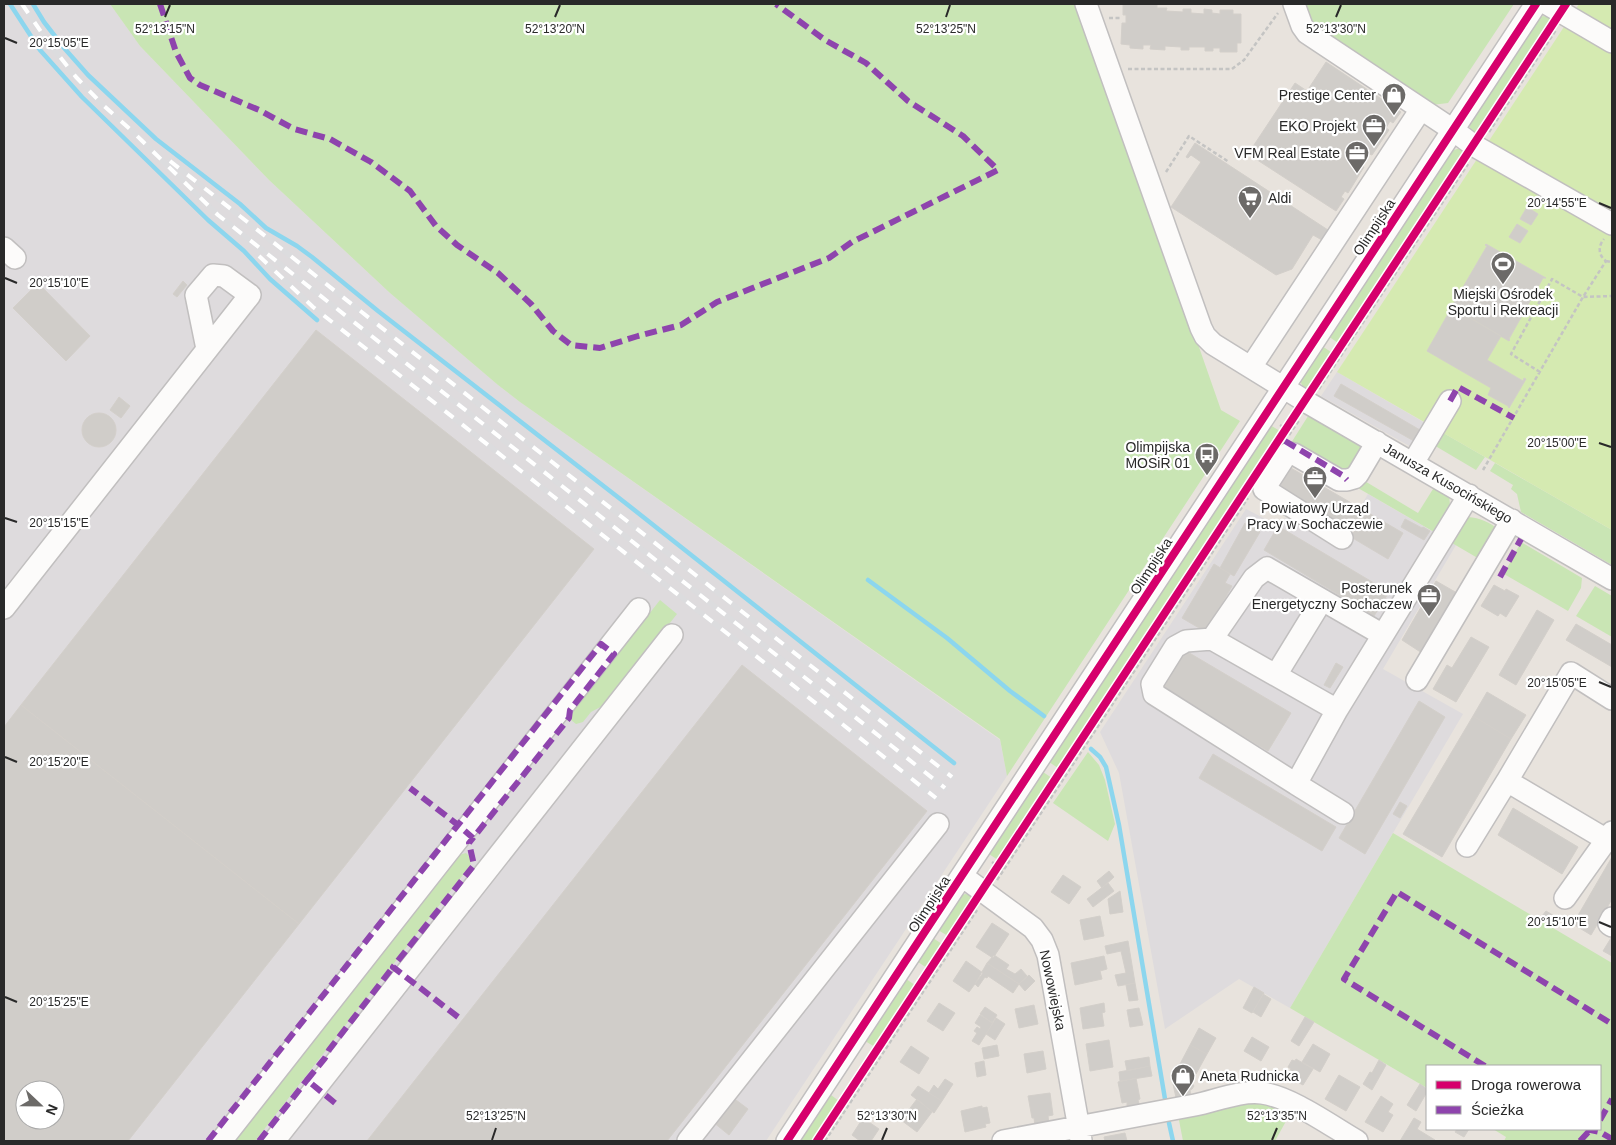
<svg xmlns="http://www.w3.org/2000/svg" width="1616" height="1145" viewBox="0 0 1616 1145" font-family="Arial,sans-serif">
  <style>
    .industrial { fill: #dedbdd; fill-rule: evenodd }
    .green { fill: #c9e5b4 }
    .pitch { fill: #d5eab1 }
    .lines { fill: none; stroke-linecap: round; stroke-linejoin: round }
    .stream { stroke: #8cd6ee; stroke-width: 4.5 }
    .building { fill: #d0cdc9; stroke: #d3cfca; fill-rule: evenodd }
    .minor-casing { stroke: #c1bfbf; stroke-width: 24 }
    .path { stroke: #c4c4c3; stroke-width: 2.5; stroke-dasharray: 4 2.5; stroke-linecap: butt }
    .minor { stroke: #fcfbfa; stroke-width: 21 }
    .rail-casing { stroke: #dcdcde; stroke-width: 5.5 }
    .rail { stroke: #fff; stroke-width: 4; stroke-dasharray: 11; stroke-linecap: butt }
    .quiet { stroke: #8e44ad; stroke-width: 6; stroke-dasharray: 12 6; stroke-linecap: butt }
    .cycleway-casing { stroke: #fff; stroke-width: 11 }
    .cycleway { stroke: #d6006c; stroke-width: 8 }
    .ticks { fill: none; stroke: #292929; stroke-width: 2 }
    .labels { text-anchor: middle; stroke-width: 4.5; stroke-linejoin: round; paint-order: stroke }
    .poi-label { font-size: 14px; fill: #292929; stroke: #fff; text-anchor: end }
    .street-label { font-size: 14px; fill: #292929; stroke: #fff }
    .ticks-label { font-size: 12px; text-anchor: middle; fill: #292929; stroke: #fff; stroke-width: 4.5; stroke-linejoin: round; paint-order: stroke }
  </style>
  <rect width="100%" height="100%" fill="#e8e3dd"/>
  <path class="industrial" d="M4,4H110L140,46L269,180L390,293L498,385L520,402L1000,740L1007,776L766,1141H4ZM25,1090H55V1120H25Z
    M1337,372L1425,423L1411,447L1321,396Z
    M1368,494L1456,545L1383,669L1463,714L1290,1008L1239,979L1165,1029L1119,773L1100,732L1246,509L1273,523L1292,516L1351,537L1355,530L1349,526Z"/>
  <path class="green" d="M110,4H1079L1221,410L1240,421L1007,776L1000,739L520,402L498,385L390,293L269,180L140,46Z
    M1302,4H1514L1448,103L1432,105L1319,29L1304,11Z
    M1543,16L1552,18L1474,136L1470,129V120L1539,18Z
    M1460,148L1465,150L1338,343L1328,336L1451,151Z
    M1322,346L1331,352L1305,390L1301,383V378Z
    M1310,413L1366,447L1364,456L1345,473L1291,443Z
    M1270,425L1280,431L1058,768L1049,762Z
    M1440,431L1485,457L1476,470L1432,444Z
    M1495,463L1612,530V565L1521,512L1517,494L1511,489L1513,485L1490,471Z
    M1363,480L1418,513L1433,489L1435,488L1449,495L1450,505L1434,532L1358,488Z
    M1468,517C1480,518 1490,522 1499,530L1481,560L1452,543Z
    M1521,542L1582,578L1581,588L1568,611L1504,574Z
    M1595,586L1612,596V637L1576,616Z
    M660,600L677,614L606,704L591,712L583,722L576,724L571,720L572,712Z
    M1088,752L1099,765L1105,780L1115,824L1108,841L1053,803Z
    M1043,772L1052,778L998,860L989,854Z
    M1393,833L1612,963V1141H1504L1506,1137L1493,1129H1600V1066H1427V1088L1290,1008Z
    M466,853L471,858L470,866L255,1141H233L459,855Z
    M965,894L974,895L948,936L938,930L961,896Z
    M933,938L942,944L927,968L918,962Z
    M906,979L915,985L875,1047L865,1041Z
    M831,1095L839,1101L813,1141H800Z
    M1256,1100L1268,1102L1290,1114L1275,1141H1183L1178,1115Z"/>
  <path class="pitch" d="M1579,4H1612V530L1337,372Z"/>
  <g class="lines">
    <path class="stream" d="M10,4L40,50L82,97L208,220L244,251L270,279L317,320
      M33,4L44,22L65,49L88,75L156,139L240,204L266,228L297,246L312,257L378,311L628,505L954,763
      M868,580L947,638L1010,691L1044,716
      M1091,749L1100,757L1106,767L1119,825L1165,1099
      M1169,1123L1173,1141"/>
  </g>
  <path class="building" d="M1123,4H1157V8H1167L1166,11L1183,12V9H1191V13L1204,14V9L1212,10V13L1220,14V10H1233V14H1241V43H1237V52H1220V48H1213V51H1205V47H1189V50H1181V47L1165,46V50L1150,49L1151,45H1143V49L1130,48V45L1121,44L1122,23H1126V15H1123Z
    M1326,62L1401,112L1393,123L1390,121L1386,128L1389,130L1372,155L1369,154L1361,166L1364,167L1348,193L1345,191L1341,197L1344,199L1336,211L1248,154L1295,83L1307,91Z
    M1195,143L1328,230L1322,240L1313,235L1292,269L1276,275L1171,207L1201,162L1191,155L1188,158L1186,157Z
    M1527,207L1538,214L1531,225L1520,219Z
    M1517,224L1528,231L1520,243L1509,237Z
    M1486,244L1546,278H1543L1509,339L1510,340L1509,341L1449,306L1450,305L1452,306L1487,246L1485,245Z
    M183,281L187,285L177,297L173,294Z
    M38,283L90,336L66,361L13,308Z
    M1452,307L1501,336L1487,360L1523,381L1524,378L1526,379L1509,408L1508,406L1488,395L1491,388L1427,351Z
    M316,330L594,549L299,924L21,705Z
    M1341,384L1420,430L1414,441L1334,396Z
    M119,397L130,406L121,418L110,410Z
    M82 430a17 17 0 1 1 34 0a17 17 0 1 1-34 0Z
    M1284,464L1360,508L1345,533L1270,489Z
    M1360,508L1403,533L1388,559L1351,537L1355,530L1349,526Z
    M1405,519L1422,528L1423,527L1430,531L1424,540L1401,527Z
    M1245,523L1260,532L1234,576L1220,568Z
    M1278,526L1389,592L1374,616L1264,550Z
    M1214,564L1230,574L1225,583L1232,586L1206,632L1182,618Z
    M1436,581L1457,593L1422,653L1402,640Z
    M1494,585L1505,591L1506,589L1519,596L1506,617L1500,613L1498,616L1481,606Z
    M1537,610L1554,620L1516,685L1499,675Z
    M1576,624L1612,645V667L1566,640Z
    M1471,637L1489,647L1456,702L1433,689L1447,665L1452,668Z
    M1186,651L1291,713L1268,751L1163,689Z
    M1336,663L1343,667L1330,688L1324,685Z
    M742,665L927,811L667,1141H367Z
    M1487,692L1526,715L1511,739L1473,716Z
    M1419,701L1445,717L1365,854L1339,838Z
    M21,705L299,924L128,1141H4V727ZM25,1090H55V1120H25Z
    M1473,716L1511,739L1442,857L1403,834Z
    M1213,754L1336,827L1322,851L1199,778Z
    M1400,802L1407,806L1400,818L1393,814Z
    M1513,808L1578,847L1562,874L1498,835Z
    M1612,857V899L1591,935L1573,924Z
    M1109,871L1114,877L1102,888L1097,881Z
    M1063,875L1081,887L1069,904L1051,892Z
    M1108,883L1114,891L1093,907L1087,899Z
    M1120,891L1123,912L1110,914L1108,899Z
    M1546,911L1556,917L1553,923L1542,916Z
    M1100,916L1104,936L1084,940L1080,920Z
    M992,923L1009,934L993,958L976,947Z
    M1611,938L1612,939V956L1603,951Z
    M1128,941L1135,983L1118,986L1115,975L1126,973L1121,951L1107,954L1105,946Z
    M994,955L1009,965L1006,969L1015,974L1021,969L1027,976L1019,984L987,963Z
    M1104,956L1107,969L1100,971L1102,979L1075,985L1071,963Z
    M966,961L983,973L969,992L953,981Z
    M987,963L1019,984L1013,993L988,976L987,978L985,977L978,987L975,984Z
    M1029,975L1035,981L1025,991L1019,984Z
    M1135,983L1138,1000L1129,1001L1126,985Z
    M1254,987L1264,993L1252,1013L1243,1008Z
    M1263,994L1271,999L1261,1017L1253,1012Z
    M939,1003L955,1013L943,1031L927,1021Z
    M1104,1003L1105,1012L1102,1013L1104,1026L1083,1029L1080,1008Z
    M1034,1005L1038,1024L1019,1028L1015,1009Z
    M985,1007L997,1015L992,1023L980,1014Z
    M1139,1008L1143,1025L1130,1027L1127,1010Z
    M980,1015L993,1023L979,1045L972,1041L977,1033L974,1031L977,1027L980,1029L981,1027L975,1023Z
    M1305,1017L1314,1022L1299,1046L1291,1041Z
    M996,1018L1005,1024L995,1040L986,1034Z
    M1199,1028L1216,1038L1207,1054L1190,1045Z
    M1252,1037L1269,1047L1261,1061L1244,1051Z
    M1109,1040L1113,1067L1090,1071L1086,1044Z
    M1313,1044L1330,1054L1320,1072L1302,1062Z
    M997,1045L999,1056L984,1059L982,1048Z
    M1190,1045L1207,1054L1196,1074L1192,1071L1190,1075L1184,1071L1185,1068L1180,1064Z
    M911,1046L929,1058L919,1074L900,1062Z
    M1043,1051L1046,1069L1027,1073L1024,1054Z
    M1149,1057L1150,1066L1127,1071L1125,1061Z
    M1296,1059L1313,1069L1303,1085L1286,1076L1291,1069L1288,1067L1292,1060L1295,1061Z
    M1379,1060L1386,1065L1372,1090L1363,1084L1370,1072L1372,1073Z
    M984,1061L986,1075L977,1077L975,1063Z
    M1150,1066L1152,1076L1120,1081L1119,1072Z
    M1339,1075L1360,1087L1346,1111L1325,1099Z
    M1136,1078L1140,1099L1138,1100L1139,1104L1127,1106V1102L1122,1103L1118,1082Z
    M945,1079L953,1084L942,1101L929,1093L934,1085L938,1089Z
    M1189,1079L1194,1086L1192,1089L1190,1090L1191,1099L1177,1102L1173,1084Z
    M1420,1084L1427,1089V1092L1416,1111L1407,1105Z
    M918,1086L942,1101L934,1113L911,1095Z
    M1050,1093L1053,1115L1048,1116L1049,1124L1035,1126L1034,1118H1032L1028,1096Z
    M1381,1096L1393,1104L1388,1112L1393,1115L1383,1132L1365,1122Z
    M732,1097L748,1109L729,1135L713,1122Z
    M917,1099L932,1112L917,1132L901,1120Z
    M982,1106V1108L987,1107L990,1123L985,1124L986,1127L965,1132L961,1111Z
    M863,1118L879,1129L871,1141H860L852,1135Z
    M1414,1118L1421,1122L1417,1129L1435,1140L1434,1141H1400Z
    M1457,1129H1469L1464,1137L1455,1132Z
    M1125,1133L1127,1141H1105L1104,1137Z"/>
  <g class="lines">
    <defs>
      <path id="minor" d="M1086,4L1201,328L1205,336L1213,344L1310,404L1612,579
        M1294,4L1302,26L1307,33L1453,130L1473,145L1612,224
        M1547,4L1612,42
        M4,248L15,258
        M1251,367L1421,109
        M1413,463L1450,401
        M1342,538L1264,489L1284,458L1289,453L1294,454L1339,480H1347L1354,478L1358,474L1377,442
        M4,608L250,295L224,276L213,275L196,295L207,349
        M1212,639L1254,578L1267,568L1383,635
        M1276,675L1322,600
        M1417,680L1512,520
        M1337,710L1212,639L1186,641L1175,647L1152,684L1154,694L1296,784L1337,710L1469,495
        M1507,781L1571,673L1612,699
        M1296,784L1343,813
        M1467,846L1507,781L1607,840
        M962,876L1033,928L1042,940L1048,955L1081,1140
        M1565,898L1612,832
        M1612,918L1609,924L1612,926
        M221,1141L639,609
        M274,1141L672,635
        M688,1141L938,824
        M787,1141L1536,4
        M1003,1141C1067,1129 1131,1117 1195,1105C1215,1101 1242,1090 1262,1093C1291,1097 1331,1126 1357,1141"/>
    </defs>
    <use href="#minor" class="minor-casing"/>
    <path class="path" d="M1109,18H1120
      M1128,69H1232L1244,60L1278,13
      M1489,132L1556,30
      M1166,172L1189,136L1229,162
      M1606,261L1612,262
      M1540,372L1511,354L1552,279L1583,297L1612,296
      M1319,389L1468,164
      M1280,425L1291,432
      M1289,435L1300,419
      M1483,470L1583,297L1606,261C1598,255 1598,246 1604,239
      M992,862L1003,870
      M997,880L1248,498
      M825,1141L977,910"/>
    <use href="#minor" class="minor"/>
    <defs>
      <path id="rail" d="M22,4L48,42L76,77L104,106L131,130L218,215L945,788
        M170,161L952,777
        M259,256L313,307L936,798"/>
    </defs>
    <use href="#rail" class="rail-casing"/>
    <use href="#rail" class="rail"/>
    <path class="quiet" d="M160,4L176,52L190,78L200,85L259,110L294,129L330,139L371,162L410,191L436,226L457,245L498,273L531,304L553,331L571,345L600,348L638,336L681,325L717,302L829,258L852,242L998,170L963,136L908,101L866,63L825,40L776,4
      M1450,401L1458,387L1514,418
      M1285,441L1342,475L1347,480
      M1500,577L1521,539
      M458,1017L393,967L474,865L469,843L473,838
      M1485,1066L1344,979L1397,892L1612,1024
      M335,1103L307,1080L325,1058L329,1050L393,967
      M1600,1120L1612,1099
      M1586,1129L1600,1132L1612,1139
      M208,1141C339,975 470,810 601,644L614,654L570,710L569,718L473,838L458,825L410,788
      M259,1141L307,1080
      M1580,1141L1591,1129"/>
    <defs>
      <path id="cycleway" d="M787,1141L1536,4
        M817,1141L1566,4"/>
    </defs>
    <use href="#cycleway" class="cycleway-casing"/>
    <use href="#cycleway" class="cycleway"/>
  </g>
  <path class="ticks" d="M165,17L170,5M555,17L560,5M946,17L950,5M1336,17L1341,5M5,38L17,43M1599,203L1611,208M5,278L17,283M1599,443L1611,447M5,518L17,522M1599,682L1611,687M5,757L17,762M1599,922L1611,927M5,997L17,1002M492,1140L496,1128M882,1140L887,1128M1272,1140L1277,1128"/>
  <defs>
    <symbol id="shop-pin" viewBox="-11 -11 22 30"><path d="M0 17L-7.5 6A9.5 9.5 0 1 1 7.5 6Z" fill="#6c6a68" stroke="#fff"/><path d="M-5-2.5h2.3a2.7 3.5 0 0 1 5.4 0H5L5.5 6h-11ZM-1.5-2.5h3a1.5 2.3 0 0 0-3 0Z" fill="#fff"/></symbol>
    <symbol id="office-pin" viewBox="-11 -11 22 30"><path d="M0 17L-7.5 6A9.5 9.5 0 1 1 7.5 6Z" fill="#6c6a68" stroke="#fff"/><path d="M-6-3h4V-5.5h4V-3h4V5H-6ZM-1-4.5V-3h2v-1.5ZM-6 0V1H6V0Z" fill="#fff"/></symbol>
    <symbol id="supermarket-pin" viewBox="-11 -11 22 30"><path d="M0 17L-7.5 6A9.5 9.5 0 1 1 7.5 6Z" fill="#6c6a68" stroke="#fff"/><path d="M-6-5.5h2.5l.6 2H6L4.5 2H-2.5L-4.4-4H-6ZM-1.5 3.2a1.3 1.3 0 1 0 .1 0ZM3 3.2a1.3 1.3 0 1 0 .1 0Z" fill="#fff"/></symbol>
    <symbol id="stadium-pin" viewBox="-11 -11 22 30"><path d="M0 17L-7.5 6A9.5 9.5 0 1 1 7.5 6Z" fill="#6c6a68" stroke="#fff"/><path d="M0-5a6.5 5 0 1 0 0 10a6.5 5 0 1 0 0-10ZM-3.5-1.8h7v3.6h-7Z" fill="#fff"/></symbol>
    <symbol id="bus-pin" viewBox="-11 -11 22 30"><path d="M0 17L-7.5 6A9.5 9.5 0 1 1 7.5 6Z" fill="#6c6a68" stroke="#fff"/><path d="M-5-6H5V4H4V6H2V4H-2V6H-4V4H-5ZM-3.5-4V0h7V-4ZM-3.5 1.2v1.5H-2V1.2ZM2 1.2v1.5H3.5V1.2Z" fill="#fff"/></symbol>
  </defs>
  <g fill-rule="evenodd">
    <use href="#shop-pin" x="1380" y="81" width="28" height="38"/>
    <use href="#office-pin" x="1360" y="112" width="28" height="38"/>
    <use href="#office-pin" x="1343" y="139" width="28" height="38"/>
    <use href="#supermarket-pin" x="1236" y="184" width="28" height="38"/>
    <use href="#stadium-pin" x="1489" y="250" width="28" height="38"/>
    <use href="#bus-pin" x="1193" y="441" width="28" height="38"/>
    <use href="#office-pin" x="1301" y="464" width="28" height="38"/>
    <use href="#office-pin" x="1415" y="582" width="28" height="38"/>
    <use href="#shop-pin" x="1169" y="1062" width="28" height="38"/>
  </g>
  <g class="labels">
    <g class="poi-label">
      <text x="1376" y="100">Prestige Center</text>
      <text x="1356" y="131">EKO Projekt</text>
      <text x="1340" y="158">VFM Real Estate</text>
      <text x="1268" y="203" text-anchor="start">Aldi</text>
      <text x="1503" y="299" text-anchor="middle">Miejski Ośrodek<tspan x="1503" dy="16">Sportu i Rekreacji</tspan></text>
      <text x="1190" y="452">Olimpijska<tspan x="1190" dy="16">MOSiR 01</tspan></text>
      <text x="1315" y="513" text-anchor="middle">Powiatowy Urząd<tspan x="1315" dy="16">Pracy w Sochaczewie</tspan></text>
      <text x="1412" y="593">Posterunek<tspan x="1412" dy="16">Energetyczny Sochaczew</tspan></text>
      <text x="1200" y="1081" text-anchor="start">Aneta Rudnicka</text>
    </g>
    <g class="street-label">
      <text transform="translate(1374 227) rotate(-57)" y="5">Olimpijska</text>
      <text transform="translate(1448 483) rotate(30)" y="5">Janusza Kusocińskiego</text>
      <text transform="translate(1151 566) rotate(-57)" y="5">Olimpijska</text>
      <text transform="translate(929 904) rotate(-57)" y="5">Olimpijska</text>
      <text transform="translate(1053 990) rotate(78)" y="5">Nowowiejska</text>
    </g>
  </g>
  <g class="ticks-label">
    <text x="165" y="33">52°13'15"N</text>
    <text x="555" y="33">52°13'20"N</text>
    <text x="946" y="33">52°13'25"N</text>
    <text x="1336" y="33">52°13'30"N</text>
    <text x="59" y="47">20°15'05"E</text>
    <text x="1557" y="207">20°14'55"E</text>
    <text x="59" y="287">20°15'10"E</text>
    <text x="1557" y="447">20°15'00"E</text>
    <text x="59" y="527">20°15'15"E</text>
    <text x="1557" y="687">20°15'05"E</text>
    <text x="59" y="766">20°15'20"E</text>
    <text x="1557" y="926">20°15'10"E</text>
    <text x="59" y="1006">20°15'25"E</text>
    <text x="496" y="1120">52°13'25"N</text>
    <text x="887" y="1120">52°13'30"N</text>
    <text x="1277" y="1120">52°13'35"N</text>
  </g>
  <rect width="1616" height="1145" fill="none" stroke="#292929" stroke-width="10"/>
  <rect x="1426" y="1065" width="175" height="65" fill="#ffffff" stroke="#a9a9a9"/>
  <rect x="1436" y="1081" width="25" height="8" fill="#d6006c" stroke="#a9a9a9"/>
  <text x="1471" y="1090" font-size="15" fill="#292929">Droga rowerowa</text>
  <rect x="1436" y="1106" width="25" height="8" fill="#8e44ad" stroke="#a9a9a9"/>
  <text x="1471" y="1115" font-size="15" fill="#292929">Ścieżka</text>
  <g transform="translate(40 1105) rotate(112)"><circle r="24" fill="#ffffff" stroke="#a9a9a9"/>
  <path d="M0-4L9 19L0 12L-9 19Z" fill="#6c6a68"/>
  <text y="-8" font-size="14" font-weight="bold" text-anchor="middle" fill="#292929">N</text>
  </g>
</svg>
